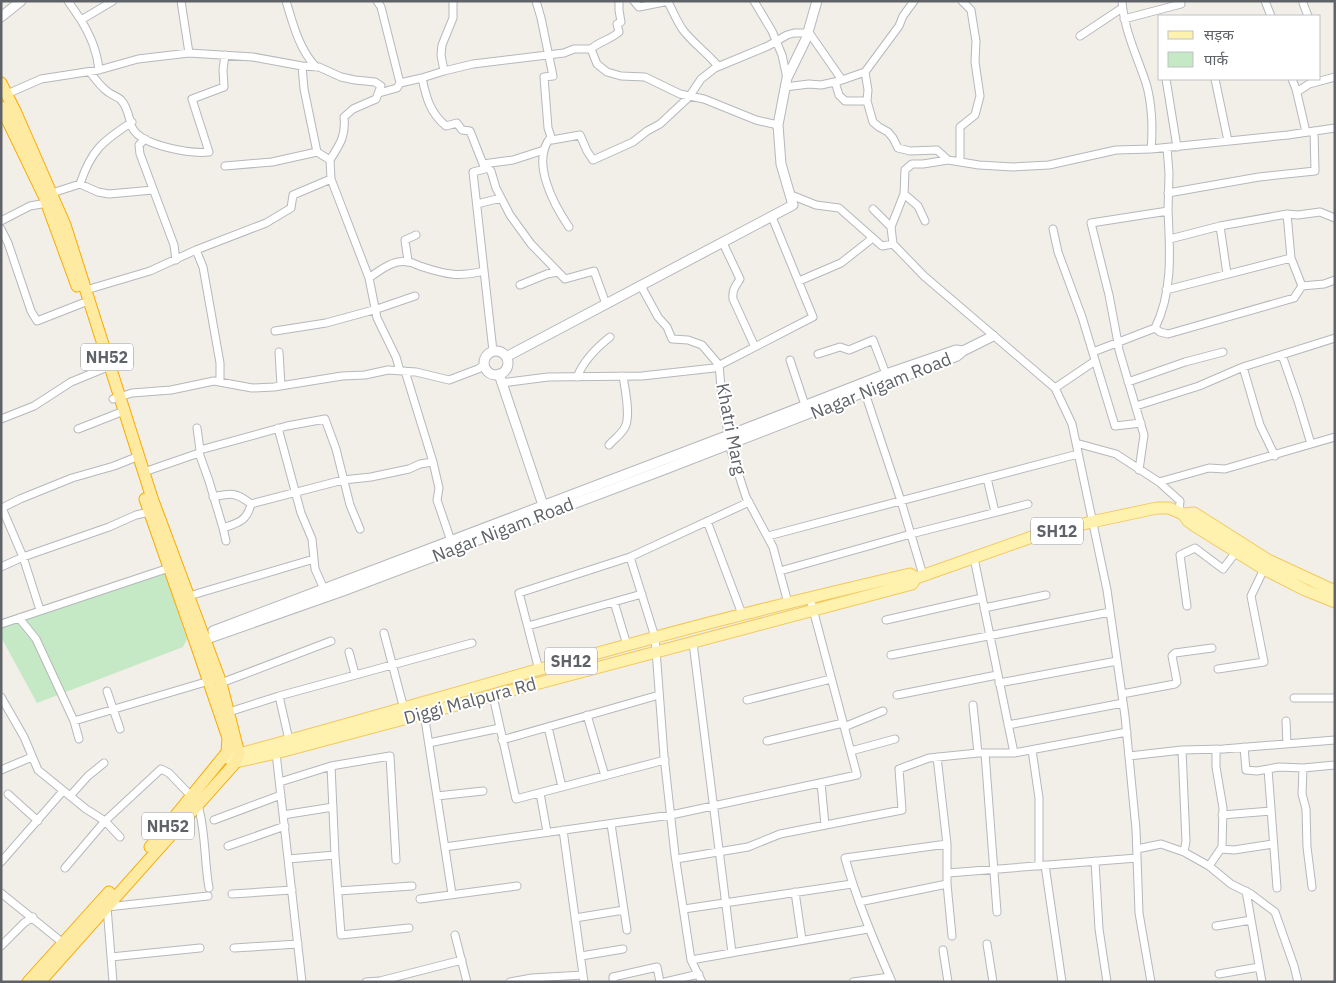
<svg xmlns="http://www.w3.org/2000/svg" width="1336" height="983" viewBox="0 0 1336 983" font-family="'IBM Plex Sans','Noto Sans Devanagari',sans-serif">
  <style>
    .green { fill: #c5e8c5 }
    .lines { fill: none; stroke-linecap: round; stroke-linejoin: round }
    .minor-casing { stroke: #b5b8bc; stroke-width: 9 }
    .tertiary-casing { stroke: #b5b8bc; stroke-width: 11 }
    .primary-casing { stroke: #f2c960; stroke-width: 13 }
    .trunk-casing { stroke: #f9ab00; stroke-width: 13 }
    .minor { stroke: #fff; stroke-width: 7 }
    .tertiary { stroke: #fff; stroke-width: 9 }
    .primary { stroke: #fff2af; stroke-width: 11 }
    .trunk { stroke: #feeaa1; stroke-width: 11 }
    .labels { text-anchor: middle; stroke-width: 4; stroke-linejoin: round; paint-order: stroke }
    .shield { fill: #fff; stroke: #8f9295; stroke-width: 1 }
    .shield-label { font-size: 16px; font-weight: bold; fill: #5f6368 }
    .street-label { font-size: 18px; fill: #5f6368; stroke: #fff }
  </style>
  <rect width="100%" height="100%" fill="#f1efe8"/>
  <path class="green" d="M165,573L187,639L183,647L37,703L1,637V628Z"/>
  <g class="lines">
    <defs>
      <path id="minor" d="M68,1L81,20L113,1
        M181,1L189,53
        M286,1C293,24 299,49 316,67
        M377,1L381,7L400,83L397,88L379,93
        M453,1V18L442,45L441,55L444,71L422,78C426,97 430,113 446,126L457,123L462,130L470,131L485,169L473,172L493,351
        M536,1L541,18L553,76L544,77L548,128L552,140L580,135L587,151L593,160L633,142L647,131L660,124L689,97L701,79L715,68L768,46L787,35L794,33H808
        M619,1V10L621,22L617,24L619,32C610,40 600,41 591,49L597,64L607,72L621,76L645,77L680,94L704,99L756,120L778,125
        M634,1L639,7L669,1
        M754,1L772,31L782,55L787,78
        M1122,1C1124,30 1137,56 1146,83C1152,103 1153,129 1151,149L1288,135L1335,128
        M1265,1L1271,16
        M668,2C673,11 677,22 683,30C693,43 707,53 718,66
        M1303,3L1308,16
        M1124,19L1181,4
        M81,20C91,37 97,51 99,70
        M808,31L842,80L865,72L899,26L903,16L914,1
        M1080,36L1122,8
        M444,71L473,64L564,53L574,49H591
        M90,72C95,79 101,87 108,92C112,95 118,97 121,100C129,108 129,122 133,129C143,146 191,154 209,152L192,99L224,87L223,70L225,55
        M865,72L868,90L867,101
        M1166,79L1177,147
        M1215,79L1228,141
        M1292,79L1296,89L1306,132
        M835,82L839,95L845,101H867L873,122L879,127L888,132L893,138L898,148L910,151L937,150L948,160
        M400,83L422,78
        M785,87L809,84L821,85L839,81
        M1297,92L1309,84L1335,77
        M7,94L41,79L99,70L138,59L189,53L253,57L302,66L319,67L341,77L355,80L375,82L381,86L376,99L353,109L344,117C346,136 340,144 330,160L317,152
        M551,137C530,161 554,205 569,227
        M145,139L139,145L140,154L174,245L176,260
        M1167,148L1169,173L1168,211
        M330,160L331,179
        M960,162V127L975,115L980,96L975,62L976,41L974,29L971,10L962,1
        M483,164L513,160L544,150
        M484,165L491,171L496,188L510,215L531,244L565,279L594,271L606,304
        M225,166L272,162L317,152L304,89L302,66
        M80,184C91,150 103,141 132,122
        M1168,193L1259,177L1315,171L1314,131
        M49,194L80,184L98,192L109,194L153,190
        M904,194L918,206L925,221
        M791,195L816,205L839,208L882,246L893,244L924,276L1055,388L1072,424L1107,590L1125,716L1136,829L1139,913L1151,982
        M477,204L501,198
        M873,209L891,227L893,244
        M1287,214L1291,258L1302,286L1324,284L1335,280
        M1,221L30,206L47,203
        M1220,226L1227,274
        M891,227L904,194L905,170L912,164H923L948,160L979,165L1013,167L1049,165L1116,150L1151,149
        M1,229L8,243L31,311L37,321L83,303
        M1053,229L1058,252L1082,317L1115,426L1141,423
        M1170,239L1220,226L1287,214L1298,215L1320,212L1335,218
        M723,243L740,279C735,287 732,290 733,299L755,347
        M408,261L405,240L416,235
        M369,278C380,270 394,259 408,262C413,262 418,266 423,267C447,275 460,277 484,271
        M799,281L841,263L869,241L871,237
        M520,285L547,274L558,272
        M641,286L658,317L667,327L672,339L688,340L702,345L719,365L722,398L731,451L746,497L773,547L788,603
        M86,290L150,271L196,250
        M1166,290L1291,258
        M1155,328L1160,332L1168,334L1294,298L1302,286
        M275,331L326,323L377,309L415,296
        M279,352L281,386
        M1093,352L1155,328C1173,292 1170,250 1168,211L1091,223L1109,295L1118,343L1119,350L1144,435L1139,470
        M818,354L840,347L849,350L873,340L886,374
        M1282,355L1298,401L1311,444
        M790,360L805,405
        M1243,367L1260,425L1275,456
        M405,371L433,462
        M577,377C584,360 596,348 610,337
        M220,382V363L203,267L196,250L266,223L291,208L293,195L331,179L369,278L377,318L396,357L400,371
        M1128,382L1185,362L1223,352
        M501,383L548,377L642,376L714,368L813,317L772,217
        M1055,388L1095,361
        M865,393L901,501L923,575
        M113,399L132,393L171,390L214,381L252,388L274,387L342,376L365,375L388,370L416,372L449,380L478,369L484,365
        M1136,406L1199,386L1243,367L1335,338
        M1,419L34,406L71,382L110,366
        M197,428L200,450
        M278,428L301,513L312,539L315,569L324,589
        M78,429L124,411
        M1076,443L1116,454L1159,482L1180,501L1179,512
        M609,445C614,439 622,434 625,427C631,416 625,389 623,376
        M199,453L209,481L223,528C238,523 247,521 251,504L343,480L371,477L409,469L420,464L433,462L439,488L437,500L451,541
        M144,472L199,453L200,450L287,426L325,419L336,449L350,505L360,529
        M987,478L995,512
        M1159,482L1209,468L1225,469L1335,437
        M213,497C231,493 236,492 251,504
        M707,521L742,614
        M223,528L226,541
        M768,536L1078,454
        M630,557L655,637L664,756L675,855L691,960L702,982
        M974,558L1014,753
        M1,567L23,557L109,527L136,515L149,512
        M780,571L911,534L1028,504
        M189,596L314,559
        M614,602L627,645
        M1187,606L1180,555L1195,548L1223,569L1236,552
        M984,608L1046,595
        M40,610L23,557L2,508L20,499L72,478L114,466L139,456
        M19,618L36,639L74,721L209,681
        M886,620L982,598
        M1,624L169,568
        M528,626L642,594
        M384,633L404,709
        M693,643L732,953
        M349,652L355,674
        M891,655L1110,612
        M1218,669L1264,662L1251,596L1264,569
        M539,670L519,593L630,557L749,502
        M221,683L331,641
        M999,683L1117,661
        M107,691L120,729
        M1122,694L1175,684L1177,682L1172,656L1175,653L1212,648
        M897,695L997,675
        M493,696L516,799L665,760
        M1,697L24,737L38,770L86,809L105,821L120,837
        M1294,698H1335
        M747,700L831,679
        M973,705L978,753
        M229,712L279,696
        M424,713L452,894
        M587,715L605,776
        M74,721L79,739
        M1286,721L1287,744
        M1008,725L1123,703
        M548,727L562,787
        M844,727L883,711
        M289,740L279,696L472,643
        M502,740L659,695
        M767,741L843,723
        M429,743L500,728
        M1244,747L1246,770L1257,771L1279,767L1303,768L1335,765
        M1032,750L1039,798V866
        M1182,750L1186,841L1184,852
        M851,751L895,739
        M276,753L302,982
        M985,753L997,912
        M1129,756L1182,750L1223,749L1335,740
        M937,757L947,844V884L952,936
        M331,766L335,855L341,935L409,928
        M1303,768L1302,794L1306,809L1307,847L1312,887
        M1268,769L1277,888
        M1,770L32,757
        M280,782L331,766L390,756L396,860
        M821,783L825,825
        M540,793L547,832
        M8,794L38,821
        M70,796L88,776L104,763
        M437,796L483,791
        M198,805C206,833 204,860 209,888
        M283,815L333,807
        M1222,815L1271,811
        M214,820L281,795
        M611,824L627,930
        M563,830L584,982
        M228,846L285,826
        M445,847L671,815L857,775L810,598
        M1137,849L1161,844L1184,852L1209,866L1231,884L1251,894L1275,912L1294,966L1298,982
        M1221,849L1234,850L1273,844
        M288,859L335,855
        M676,859L748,847L780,834L902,810L899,769L929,758L978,753H1014L1127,732
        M1095,861L1099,929L1107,982
        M1,862L63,791
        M1045,865L1062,982
        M1209,866L1222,847L1223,808L1216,767V749
        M65,868L105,821L161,769L169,773L192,797
        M948,873L1137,858
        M338,891L412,886
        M1246,891L1262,982
        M795,892L802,940
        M1,893L63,943
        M232,894L292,890
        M420,899L517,886
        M859,902L947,884
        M107,907L208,896
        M107,907L113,982
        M684,909L852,884
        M575,918L624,910
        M1216,926L1251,920
        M455,935L467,982
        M987,944L993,982
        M1,946L24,923L33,917
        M234,948L298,944
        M943,950L948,982
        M581,956L623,949
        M111,957L200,948
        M691,960L868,929
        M1219,974L1259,967
        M366,982L380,981L462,960
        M510,982L532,978L583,975
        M613,982V977L657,967L660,982
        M665,982L699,974
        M853,982L890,977
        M892,982C874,941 857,901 845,858L947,844"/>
      <path id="tertiary" d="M1,17L21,1
        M484 363a12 12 0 1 1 24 0a12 12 0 1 1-24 0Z
        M506,357L793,205L781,164L778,125L787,78L806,39L817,1
        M499,374L545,511
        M213,631L737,432L886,374L956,350L963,351
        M201,641L343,591L663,470L957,356L963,351L993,336"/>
      <path id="primary" d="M1183,514L1194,513L1268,560L1335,591
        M233,753L239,754C374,718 507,677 642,641C731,616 820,595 910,574L916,578
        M228,758L236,762L276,753L912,584L916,578L1032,537L1091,522L1157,508H1169L1183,514L1188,521L1195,526L1264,569L1305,590L1335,602"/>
      <path id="trunk" d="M1,83L16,113L65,225L152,498L221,683L239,754L236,762L40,982
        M1,107L44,196L77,286
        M145,499L197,647L228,738L227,752L224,756L150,847
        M28,982L109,892"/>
    </defs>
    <use href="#minor" class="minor-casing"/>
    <use href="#tertiary" class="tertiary-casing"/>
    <use href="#primary" class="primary-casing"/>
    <use href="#trunk" class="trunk-casing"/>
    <use href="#minor" class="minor"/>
    <use href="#tertiary" class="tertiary"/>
    <use href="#primary" class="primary"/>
    <use href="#trunk" class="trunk"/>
  </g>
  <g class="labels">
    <g class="shield">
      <rect x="81" y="343.5" width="52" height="27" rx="4"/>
      <rect x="1031" y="517.5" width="52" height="27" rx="4"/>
      <rect x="545" y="647.5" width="52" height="27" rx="4"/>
      <rect x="142" y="812.5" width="52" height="27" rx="4"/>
    </g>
    <g class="shield-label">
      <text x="107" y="363">NH52</text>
      <text x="1057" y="537">SH12</text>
      <text x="571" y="667">SH12</text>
      <text x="168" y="832">NH52</text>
    </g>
    <g class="street-label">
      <text transform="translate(881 386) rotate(-22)" y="6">Nagar Nigam Road</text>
      <text transform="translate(731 429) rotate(79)" y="6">Khatri Marg</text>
      <text transform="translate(503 530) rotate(-21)" y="6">Nagar Nigam Road</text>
      <text transform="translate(470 701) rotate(-15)" y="6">Diggi Malpura Rd</text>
    </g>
  </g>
  <rect width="1336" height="983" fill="none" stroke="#5f6368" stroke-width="5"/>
  <rect x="1158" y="15" width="162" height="65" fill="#ffffff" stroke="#bfc1c3"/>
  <rect x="1168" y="31" width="25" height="8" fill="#fff2af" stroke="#bfc1c3"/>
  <text x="1204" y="40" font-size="15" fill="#5f6368">सड़क</text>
  <rect x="1168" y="52" width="25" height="15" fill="#c5e8c5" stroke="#bfc1c3"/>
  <text x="1204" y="65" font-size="15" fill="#5f6368">पार्क</text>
</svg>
